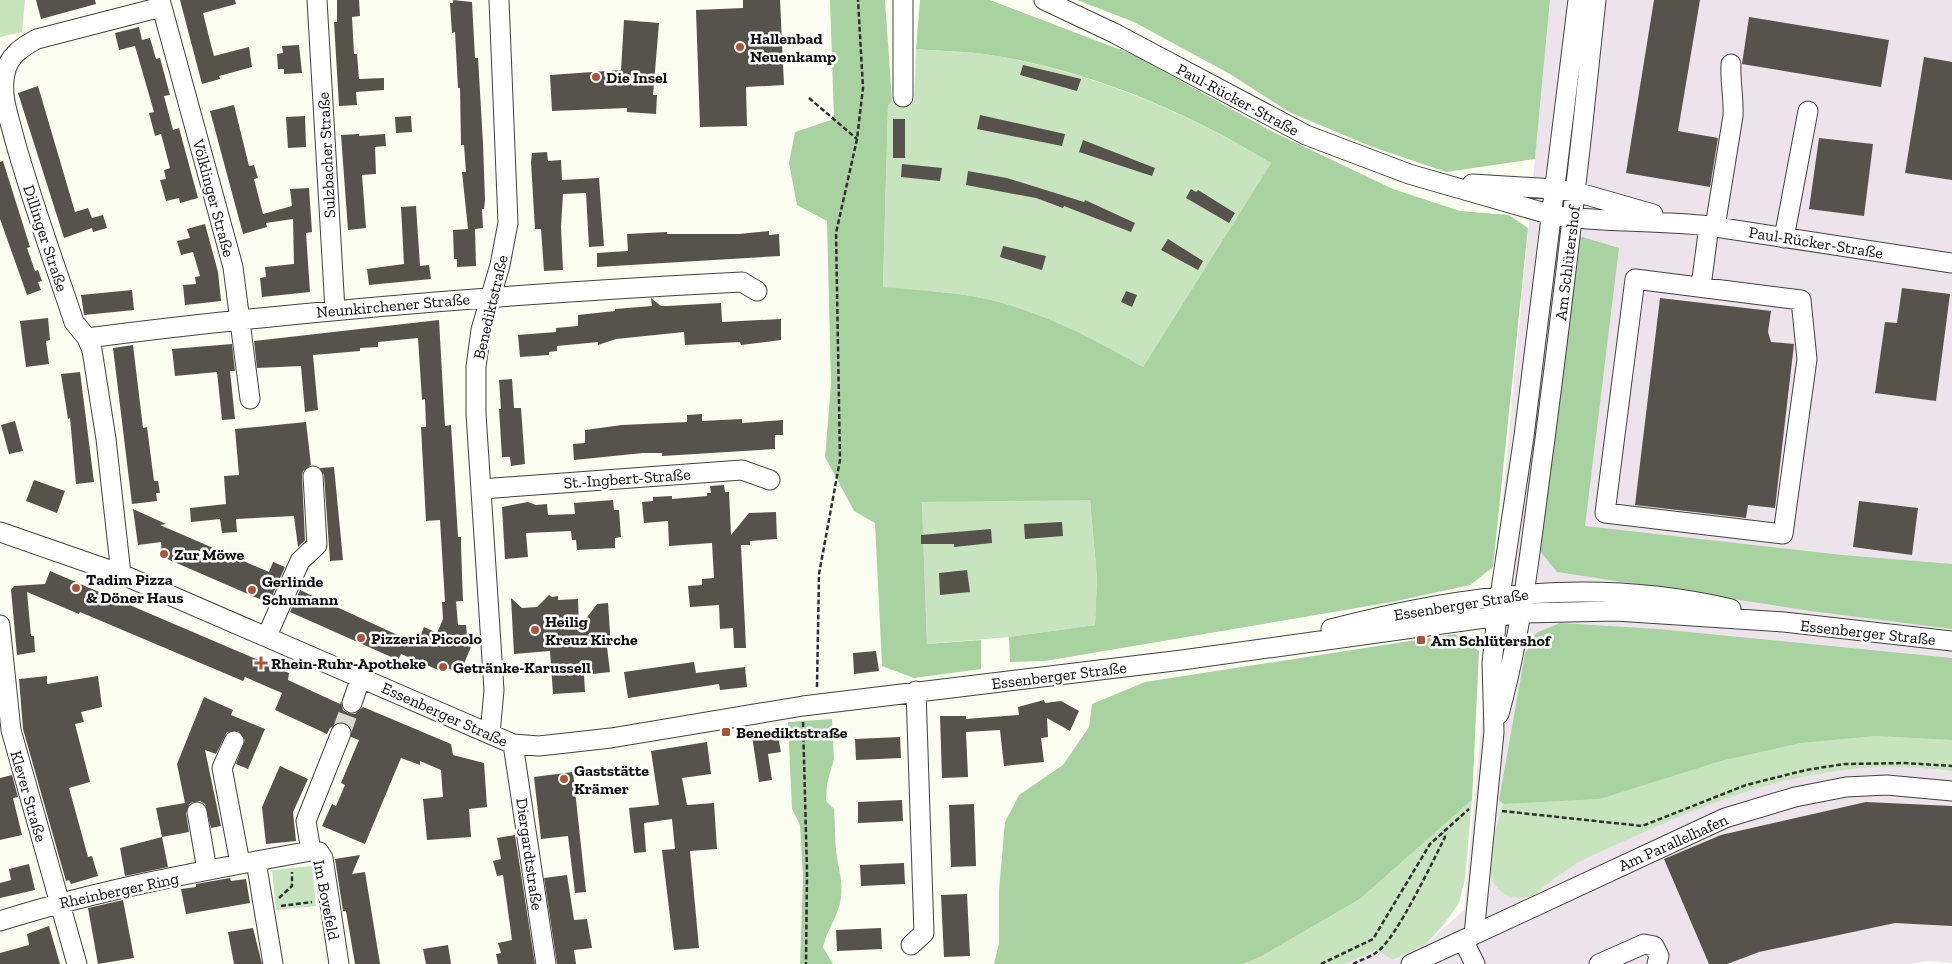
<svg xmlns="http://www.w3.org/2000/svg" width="1952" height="964" viewBox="0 0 1952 964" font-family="'Zilla Slab',serif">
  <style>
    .industrial { fill: #ece4ea }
    .green { fill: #c7e4bf }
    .forest { fill: #a8d3a0 }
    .building { fill: #56524c }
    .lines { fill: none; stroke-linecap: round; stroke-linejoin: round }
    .minor-tunnel { stroke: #d8d9cf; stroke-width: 19; stroke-dasharray: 19 9; stroke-linecap: butt }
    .minor-casing { stroke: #414141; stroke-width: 21 }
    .path { stroke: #303030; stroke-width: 2.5; stroke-dasharray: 5 2.5; stroke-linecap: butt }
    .minor { stroke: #fff; stroke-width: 19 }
    .poi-dot { fill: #ad5337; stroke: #fff; stroke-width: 2 }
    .labels { text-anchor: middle; stroke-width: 5; stroke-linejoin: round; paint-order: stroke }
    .poi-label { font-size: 16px; font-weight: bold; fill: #0e0e0e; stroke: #fff; text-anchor: start }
    .street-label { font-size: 16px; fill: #0e0e0e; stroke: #fff }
  </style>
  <rect width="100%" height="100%" fill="#fcfdf1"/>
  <path class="industrial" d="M1550,0H1952V963L1927,961L1912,964H1345L1376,950L1394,960L1426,944L1464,910Z"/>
  <path class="green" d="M0,0H25L22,32L0,37Z
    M916,49C939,51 962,51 985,54C1087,70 1183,110 1271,163L1143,367C1085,334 1026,303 959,294C934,291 908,290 883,287L888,106L892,101H914Z
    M1000,500H1090L1097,578L1095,625L1009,637L927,644L922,502Z
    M1876,736L1952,740V771C1815,752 1707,803 1587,858C1572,865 1559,875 1546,885C1542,888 1536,894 1531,896C1522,899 1509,898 1502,892C1478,876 1497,826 1503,804L1600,799L1721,761L1801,743Z
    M1472,800L1465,879L1459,903L1445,923L1426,944L1393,960L1376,950L1345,964H1243L1262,956L1360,899Z
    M312,866L316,906L276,910L272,870Z"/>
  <path class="forest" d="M830,0H885L892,101L888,106L883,287C908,289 934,291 959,294C1026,303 1085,334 1143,367L1271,163C1183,110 1087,69 984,54C962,51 939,51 916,49L920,0H990L1134,55L1273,132L1393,189L1460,211L1509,215L1528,228L1493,567L1470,585L1392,602L1045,661L1010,662L1009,637L1095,625L1097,578L1090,500L922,502L927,644L981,640V669L914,678L882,666L875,523L854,511L825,457L831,384L827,221L797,205L789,163L795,132L834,119Z
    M1077,0H1550L1535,159L1446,172L1370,146L1289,112L1230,74L1134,22Z
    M1579,236L1619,248L1585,526L1842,555L1952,564V629L1811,611L1557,572L1540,551Z
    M1560,623L1658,629L1952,658V740L1876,736L1801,743L1721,761L1600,799L1503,804L1499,800L1525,654L1536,633Z
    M1455,634L1479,651L1472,800L1360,899L1262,956L1243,964H994L999,943V890L1005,822L1019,795L1063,765L1089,727L1092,704L1145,682Z
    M832,719L834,759L827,784L826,801L834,809C835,823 835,837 836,851C838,867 843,880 841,897C839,916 827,929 823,947L833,964H800L803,877L800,825L792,809L788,722Z"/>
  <path class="building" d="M36,0H95L96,4L41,19Z
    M180,0H235L236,4L203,13L211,45L214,56L249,47L252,67L219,76L220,79L202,84Z
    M337,0H359L360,16L352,17L354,54H357L359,79L384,78V90L356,92L357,105L339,106L334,22H337Z
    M453,0L472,2L475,58H478L483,143L485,200L484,209H482L483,228L475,229L476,266L457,267V259H454L453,230L468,229L462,172H466L464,145H461L460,88H458L455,32L452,33L450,3H453Z
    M743,0H780L784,85L746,87L747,126L700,127L696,10L743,8Z
    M1654,0H1700L1678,131L1718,138L1710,187L1626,173Z
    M1749,17L1889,40L1881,87L1742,64Z
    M624,20L659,23L653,95H657L656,114L627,112V108L552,111L550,75L621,70Z
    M139,27L142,40L150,38L156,59L160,58L170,95L164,96L173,130L179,128L198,198L180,203L179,198L166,201L160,180L166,179L164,170L170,168L161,134L155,136L149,113L154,112L135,46L119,50L115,33Z
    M299,45L302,73L284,74V69H278L277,54L283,53L282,46Z
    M1924,57L1952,62V180L1905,173Z
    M1023,65L1081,79L1077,91L1020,75Z
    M38,86L75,212L88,208L92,218L103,215L107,228L93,232L92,228L64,238L18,93Z
    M234,105L249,166L254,165L258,178L254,179L263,214L292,206L290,189L309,188L312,232L306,233L310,292L262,297L260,278L266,277L265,267L294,264L293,219L266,223L267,227L243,234L210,111Z
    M980,115L1065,134L1062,146L977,129Z
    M305,116L306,147L288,148L286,117Z
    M411,116L412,132L396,133L395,117Z
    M893,119H905V158H893Z
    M359,134V136L385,134L386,146L375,147L376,174L362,175L366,228L348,230L341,135Z
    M1819,138L1873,144L1864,216L1809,209Z
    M1083,140L1155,168L1152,176L1079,152Z
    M547,152L548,161L561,160L562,180L599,178L604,246L589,247L586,193L563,194L561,227L563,270L544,271L541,229H535L531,162L532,153Z
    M3,161L30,247L27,248L35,271L38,270L42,281L38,282L41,290L27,295L0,219V162Z
    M902,164L942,168L940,181L901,177Z
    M968,171L1007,178L1084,202L1085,200L1135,223L1131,232L1064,206L1063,208L1036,198L966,185Z
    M1191,189L1196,192L1198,190L1235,213L1229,223L1186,198Z
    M416,206L420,266L429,265L431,279L369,285L367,269L404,264L401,207Z
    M205,224L218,272L221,301L185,305L183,285L196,284L195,277L200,276L193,252L181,255L177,241L190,238L187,229Z
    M769,231V235L779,234L780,256L597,267V253L628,251L627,234L667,232V234H739Z
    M1168,239L1203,261L1198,270L1161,250Z
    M1003,246L1046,256L1042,270L1000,257Z
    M1902,288L1950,294L1936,401L1875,393L1885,322L1897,323Z
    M132,290L134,310L84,315L81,295Z
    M1126,291L1137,295L1132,307L1121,302Z
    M651,298L661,306H668L721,303L722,322L781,319V340L741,345L740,342L685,345L684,332L616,339L598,345V342L557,346V351L549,352V355L520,357L518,335L556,332V328L578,326V315L615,311V309L652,306Z
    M1660,298L1771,311L1768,332L1771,342L1794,344L1775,508L1748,505L1746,518L1635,505Z
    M48,318L50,340L46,341L49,364L26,367L20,321Z
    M439,320L445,426L451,425L458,537H461V546L463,601L445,602L440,520L426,521L421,427H426L425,399L422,400L418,338L378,342V347L360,348V351L313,355L318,410L305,412L301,366L257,368L254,341Z
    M232,344L235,371H230L235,419L222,420L217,372L175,376L172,349Z
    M133,345L143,428L147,427L154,481H158L160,493H156L157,501L132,504L113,348Z
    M80,372L94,482L76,484L70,418L68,419L61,374Z
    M512,379L514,408H521L525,464L511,466L510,457H502L499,409H501L499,380Z
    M702,414V421L742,419V423L783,420V435H775V449L662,456V453H643L574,460L573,444L585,443V430L622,425L687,422V415Z
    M15,421L23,451L9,454L1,425Z
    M306,422L311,465L303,471L302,476L305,540L298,547L294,516L236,519L237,532L222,533L220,519L191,522L190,508L226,504L224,476L239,475L235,429Z
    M334,467L343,560L330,561L324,475L320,468Z
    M34,480L65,491L57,513L26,501Z
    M724,485L725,492H729L731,535L749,513L776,512L777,539L750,541V545H741L746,648H734L733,628L720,629L719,605L690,607L688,586L702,585V579L714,578L712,543L669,546L668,521L644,523L642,502L653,501V497L672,496V499L707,496V493H711L710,486Z
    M613,500L614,510H619L621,537L615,538V548L577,550L576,540H572L571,531L526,533L528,557L505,559L502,507L528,502L536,505L547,504L548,515L575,514L574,503Z
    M1859,501L1918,508L1912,555L1853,547Z
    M133,509L166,524L160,525L269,572L273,562L285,567L269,603L165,558L162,553L161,542L138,545Z
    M1062,522L1063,536L1025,539L1024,524Z
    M991,529L992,543L954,547V544H921V535Z
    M967,570L970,592L940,595L939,573Z
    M50,571L289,673L288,680L340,704L341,701L343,710L348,713L355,714L363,707L451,744L453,755L484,763L487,807L469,809L471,837L427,840L423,799L443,797L441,770L420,761V765L401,758L365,844L322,826L332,804L336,806L345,785L341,783L359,740L351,737L349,726L339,722L330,728L327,734L275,710L282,693L245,677L243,681L80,612L79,614L27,592L31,636H34L35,652L17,655L11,590L14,586L45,584Z
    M300,590L417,644L424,627L437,633L443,619L442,602L456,601L458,625H466L468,646L471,647L460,673L445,667L443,672L401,654L398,660L290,612Z
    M549,595L552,597L558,596V600L578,599L579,628L597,604L608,603L611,647H607L610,672L584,675L585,692L553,694L550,651L514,654L511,598L522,608L537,607Z
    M876,651L879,671L854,674L853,653Z
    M694,662L696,673L745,667L747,687L720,690L719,684L628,698L624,672Z
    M47,676V684L98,676L102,707L81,712L84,722L75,724L90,782L69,788L88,857L92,856L98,876L71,884L69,880L66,881L23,729L19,679Z
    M204,697L233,710L231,715L265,729L248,769L236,764L245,740L238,731L227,732L216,754L205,750L221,826L211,828L205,804L200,801L190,803L186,813L189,832L162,837L168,867L125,876L120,848L162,837L156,808L185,803L177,764Z
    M1044,700L1045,703L1061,701L1079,711L1070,731L1047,718L1048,737L1041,738L1044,762L1004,766L1000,730L966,732L968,777L942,778L940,716H966V719L1019,715L1018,707Z
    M777,732L781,752L768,754L772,780L759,782L752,736Z
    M900,737L901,758L856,760L855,739Z
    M707,742L711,774L682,778L687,805L714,803L717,849L690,851L699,948L674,950L662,850L675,849L672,819L644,823L646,852L634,853L629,808L659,805L651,751Z
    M280,766L308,779L293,812L296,841L266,844L262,807Z
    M573,772L586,892L575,893L568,836L541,839L534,777Z
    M12,775L18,797L13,798L22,835L0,840V778Z
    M902,800L903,821L858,823V802Z
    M1866,802L1952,806V926L1895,923L1759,952L1727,964H1709L1664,859L1721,835Z
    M974,804L976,866L951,867L949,805Z
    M515,835L535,964H498L496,954L501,953L498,943L512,940L503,875L497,876L493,861L501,859L497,838Z
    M360,855L352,874L365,872L380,964H355L346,911H343L335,859Z
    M904,863L905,884L861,886L860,865Z
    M29,864L35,890L0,898V883L11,880L9,869Z
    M567,875L574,920L587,919L592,948L574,950L576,964H557L544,878Z
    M230,878L231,881L246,879L250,903L186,914L181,889L196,887V884Z
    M967,894L970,956L944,957L941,895Z
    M123,900L134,958L98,964L88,908Z
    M49,926L60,964H0V953L29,945L27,934Z
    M253,928L262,964H234L228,932Z
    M881,928L882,949L837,951L836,930Z
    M448,945L451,964H426L423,949Z"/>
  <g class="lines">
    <path class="minor-tunnel" d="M341,733L352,703"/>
    <defs>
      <path id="minor" d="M160,0L233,267L250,399
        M317,0L335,310
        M1044,0L1114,33L1306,135L1409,174L1552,215C1604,223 1657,220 1709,226L1952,263
        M903,97V0
        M1472,184L1555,189L1576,192L1653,214
        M1715,227L1733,116C1734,98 1730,82 1731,64
        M1784,238L1808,111
        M1635,279L1801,300L1807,359L1783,534L1605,513Z
        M1701,286L1709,226
        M87,338C304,310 523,293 742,282L757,291
        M481,489L742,470L770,480
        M0,532L121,574L513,744L539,746L611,738L803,706L1182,660L1521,613L1616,611L1784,622L1952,641
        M121,574L106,439L92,350L87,338L74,322C54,262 32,202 15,141C10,120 0,96 5,74C8,56 22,47 37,39L161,7
        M0,625L11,730L77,964
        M1331,629C1464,594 1596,577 1731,609
        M267,636L300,561L317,545L313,476
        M352,703L361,677
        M1499,714C1524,624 1532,531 1545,439C1564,293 1581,147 1596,0
        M490,734L494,690L476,414V367L481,330L500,265L508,223L499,0
        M234,741L222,768L240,863
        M513,744L546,964
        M197,812L207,870
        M311,851L306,821L341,733
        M256,861L273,964
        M0,921C101,889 206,870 311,851L319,852L323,858L339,964
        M1474,935L1494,732L1492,663L1497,616L1524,436L1578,0
        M1463,940L1475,964
        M911,945L924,933L916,691
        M1411,964L1725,818L1795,797L1846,787L1887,785L1952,791
        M1599,964L1644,944L1654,946L1659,956L1657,964"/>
    </defs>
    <use href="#minor" class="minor-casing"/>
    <path class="path" d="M809,98L857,139
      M817,687L819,574L840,460L836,233L857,139L863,88L858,0
      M803,722L807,871L806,964
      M1502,811L1642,826L1746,785L1806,770L1844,764L1905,763L1952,766
      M279,898L292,886V872
      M281,906L312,902
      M1321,964L1373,939L1430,844L1469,809
      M1353,964C1361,960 1370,957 1377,952C1396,939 1433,861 1445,837L1443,833"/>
    <use href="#minor" class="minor"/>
  </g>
  <g class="poi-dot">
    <circle cx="740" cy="47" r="5"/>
    <circle cx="596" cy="77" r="5"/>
    <circle cx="164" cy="554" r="5"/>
    <circle cx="76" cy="588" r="5"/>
    <circle cx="252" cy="590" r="5"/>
    <circle cx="535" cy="630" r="5"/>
    <circle cx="361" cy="638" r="5"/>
    <rect x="1416" y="635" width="10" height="10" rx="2.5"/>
    <path d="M258.5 655.5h5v5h5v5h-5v5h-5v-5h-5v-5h5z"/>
    <circle cx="443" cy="667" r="5"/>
    <rect x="721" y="727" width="10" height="10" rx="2.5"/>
    <circle cx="564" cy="779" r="5"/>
  </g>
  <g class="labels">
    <g class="poi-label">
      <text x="750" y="44">Hallenbad<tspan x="750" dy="18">Neuenkamp</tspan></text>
      <text x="606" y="83">Die Insel</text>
      <text x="174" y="560">Zur Möwe</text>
      <text x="86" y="585">Tadim Pizza<tspan x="86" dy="18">&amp; Döner Haus</tspan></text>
      <text x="262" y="587">Gerlinde<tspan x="262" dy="18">Schumann</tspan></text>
      <text x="545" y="627">Heilig<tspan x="545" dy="18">Kreuz Kirche</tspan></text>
      <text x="371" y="644">Pizzeria Piccolo</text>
      <text x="1431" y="646">Am Schlütershof</text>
      <text x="271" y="669">Rhein-Ruhr-Apotheke</text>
      <text x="453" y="673">Getränke-Karussell</text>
      <text x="736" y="738">Benediktstraße</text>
      <text x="574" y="776">Gaststätte<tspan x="574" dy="18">Krämer</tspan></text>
    </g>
    <g class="street-label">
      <text transform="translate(1238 99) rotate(28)" y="6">Paul-Rücker-Straße</text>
      <text transform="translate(326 155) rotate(-93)" y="6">Sulzbacher Straße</text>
      <text transform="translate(214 198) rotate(75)" y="6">Völklinger Straße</text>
      <text transform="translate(46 238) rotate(72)" y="6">Dillinger Straße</text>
      <text transform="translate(1816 242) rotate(9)" y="6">Paul-Rücker-Straße</text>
      <text transform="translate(1567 263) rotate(-83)" y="6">Am Schlütershof</text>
      <text transform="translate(393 305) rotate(-5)" y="6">Neunkirchener Straße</text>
      <text transform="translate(490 307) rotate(-77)" y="6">Benediktstraße</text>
      <text transform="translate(627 478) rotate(-4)" y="6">St.-Ingbert-Straße</text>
      <text transform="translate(1461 604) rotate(-9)" y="6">Essenberger Straße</text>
      <text transform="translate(1868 632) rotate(6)" y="6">Essenberger Straße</text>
      <text transform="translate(1059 675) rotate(-7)" y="6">Essenberger Straße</text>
      <text transform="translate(445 714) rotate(24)" y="6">Essenberger Straße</text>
      <text transform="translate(29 796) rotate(74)" y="6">Klever Straße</text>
      <text transform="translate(1673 842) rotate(-24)" y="6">Am Parallelhafen</text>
      <text transform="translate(530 854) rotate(82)" y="6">Diergardtstraße</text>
      <text transform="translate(119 890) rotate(-12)" y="6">Rheinberger Ring</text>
      <text transform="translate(327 900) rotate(79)" y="6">Im Bovefeld</text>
    </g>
  </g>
</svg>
